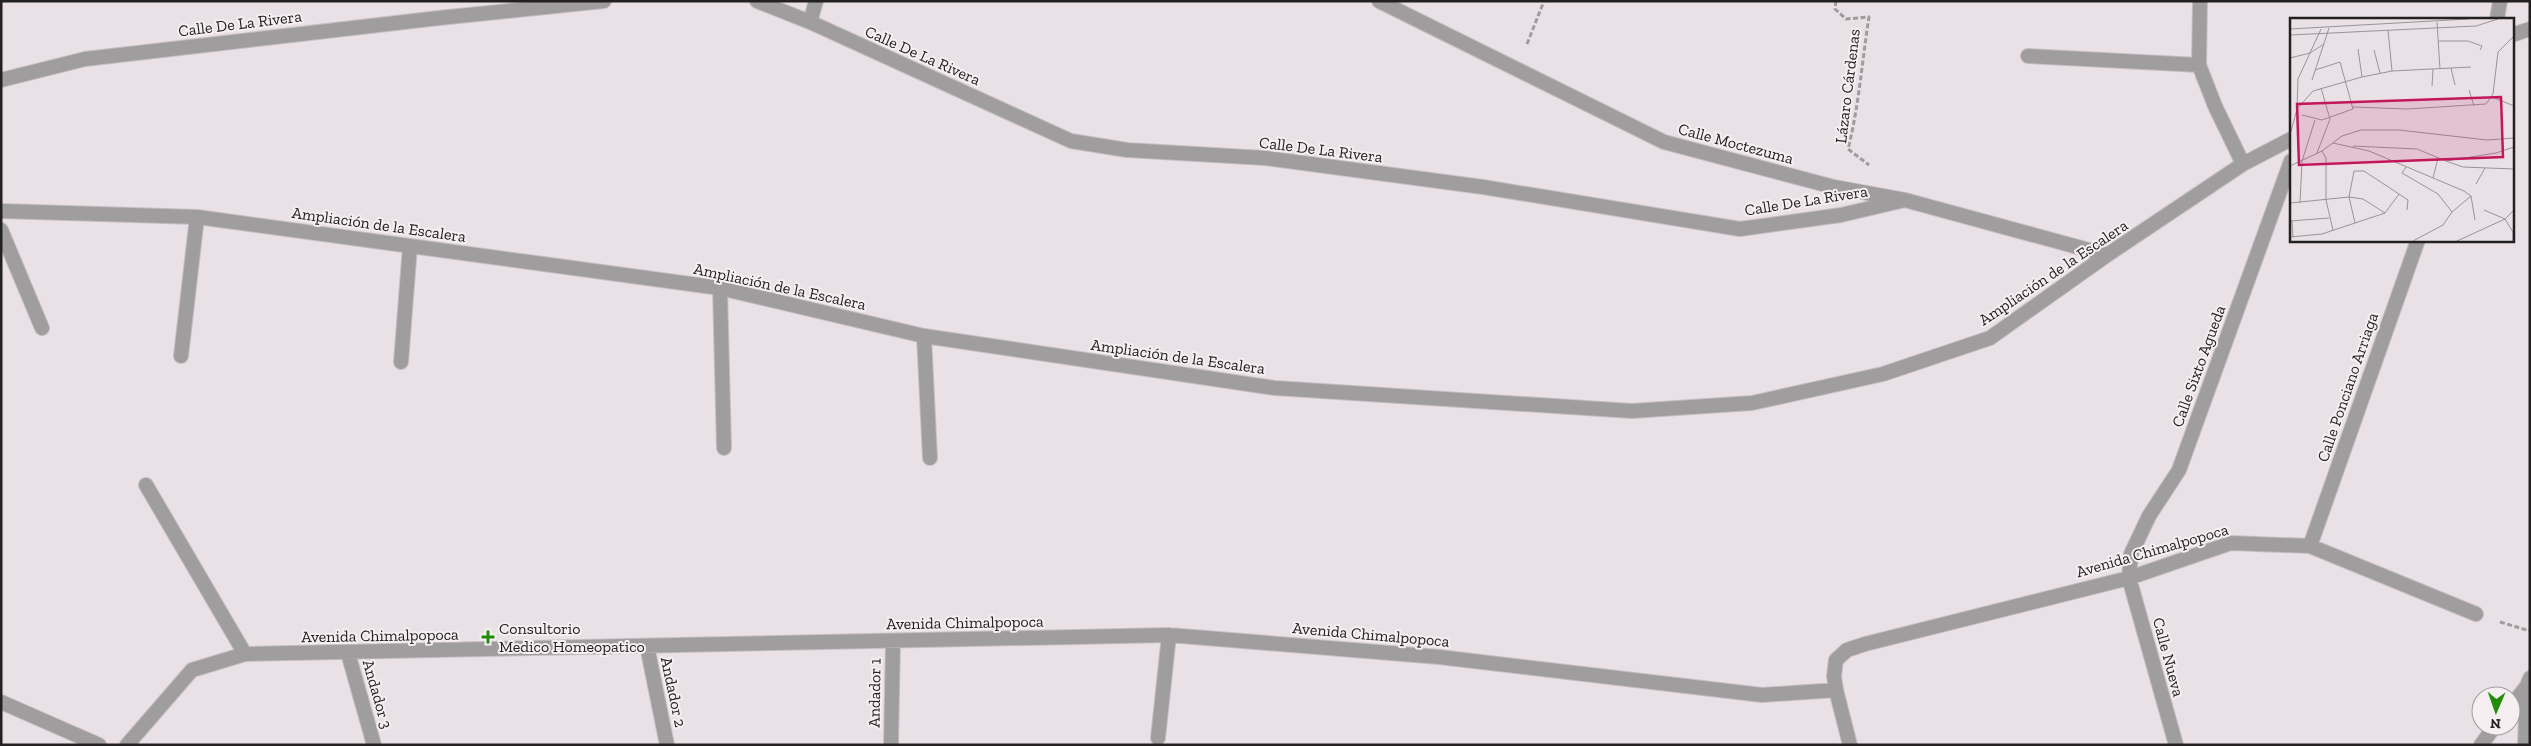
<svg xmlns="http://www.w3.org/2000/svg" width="2531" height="746" viewBox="0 0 2531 746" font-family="'Zilla Slab',serif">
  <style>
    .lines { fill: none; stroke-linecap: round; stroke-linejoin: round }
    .service-casing { stroke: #c5bec2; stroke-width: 16 }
    .pedestrian-casing { stroke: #c5bec2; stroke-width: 16 }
    .minor-casing { stroke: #c5bec2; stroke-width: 16 }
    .path { stroke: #a19b9e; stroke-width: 3; stroke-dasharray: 5 2.5; stroke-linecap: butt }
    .service { stroke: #a09d9e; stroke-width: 14 }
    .pedestrian { stroke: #a09d9e; stroke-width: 14 }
    .minor { stroke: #a09d9e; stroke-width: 14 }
    .poi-dot { fill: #238c09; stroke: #f6eff2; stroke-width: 2 }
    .labels { text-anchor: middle; stroke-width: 4; stroke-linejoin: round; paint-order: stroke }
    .street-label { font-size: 16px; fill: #222021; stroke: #f6eff2 }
    .poi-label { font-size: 16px; fill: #222021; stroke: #f6eff2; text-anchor: start }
    .inset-road { fill: none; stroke: #999497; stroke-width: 1 }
    .view { fill: #c2185b; fill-opacity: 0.15; stroke: #c2185b; stroke-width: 2.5 }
    .inset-edge { fill: none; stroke: #222021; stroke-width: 2.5 }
  </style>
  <rect width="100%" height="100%" fill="#e9e1e5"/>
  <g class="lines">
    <defs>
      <path id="service" d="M146,485L245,654"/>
      <path id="pedestrian" d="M1,230L42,328
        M720,288L724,448
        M924,336L930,458
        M181,356L197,217
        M401,362L410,246"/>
      <path id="minor" d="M757,1L810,22L1071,141L1127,150L1265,158L1483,187L1740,229L1841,215L1905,200
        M1379,1L1664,142L1834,187L1905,200L2107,255
        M2200,1L2199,65L2215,106L2243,164
        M2497,19L2500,1
        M810,22L816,1
        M2512,35L2530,29
        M2028,56L2199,65
        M1,80L85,59L439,18L604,1
        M1,211L197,217L720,288L924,336L1275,388L1632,411L1752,403L1883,374L1990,338L2107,255L2243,164L2291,139
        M2310,546L2418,240
        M647,646L667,745
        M348,653L374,745
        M1,702L99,745
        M2511,706L2527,686
        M1158,738L1169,635
        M127,745L192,670L245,654L1169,635L1439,657L1762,695L1836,690
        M891,745L893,641
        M1850,745L1836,690L1834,676L1836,660L1847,650L1865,644L2129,578L2231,543L2310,546L2476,614
        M2176,745L2129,578L2131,554L2149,516L2179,470L2291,161
        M2481,745L2495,726
        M2525,745L2527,686L2530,678"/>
    </defs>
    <use href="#service" class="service-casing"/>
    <use href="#pedestrian" class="pedestrian-casing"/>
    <use href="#minor" class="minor-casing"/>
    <path class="path" d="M1836,1L1835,9L1846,19L1869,17C1862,61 1859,106 1848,149L1869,165
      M1527,44L1544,1
      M2500,622L2530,631"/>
    <use href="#service" class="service"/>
    <use href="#pedestrian" class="pedestrian"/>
    <use href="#minor" class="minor"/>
  </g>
  <path class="poi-dot" d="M485.5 629.5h5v5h5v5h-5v5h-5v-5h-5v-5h5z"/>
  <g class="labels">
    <g class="street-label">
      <text transform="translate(240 23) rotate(-7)" y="6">Calle De La Rivera</text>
      <text transform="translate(923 55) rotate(24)" y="6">Calle De La Rivera</text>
      <text transform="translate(1847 86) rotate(-83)" y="6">Lázaro Cárdenas</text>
      <text transform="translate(1736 143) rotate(15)" y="6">Calle Moctezuma</text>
      <text transform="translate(1321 149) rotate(7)" y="6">Calle De La Rivera</text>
      <text transform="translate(1806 200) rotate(-9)" y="6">Calle De La Rivera</text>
      <text transform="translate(379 224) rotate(8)" y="6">Ampliación de la Escalera</text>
      <text transform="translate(2053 272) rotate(-34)" y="6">Ampliación de la Escalera</text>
      <text transform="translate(780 286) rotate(12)" y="6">Ampliación de la Escalera</text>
      <text transform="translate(1178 356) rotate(8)" y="6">Ampliación de la Escalera</text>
      <text transform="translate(2198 366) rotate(-70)" y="6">Calle Sixto Agueda</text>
      <text transform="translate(2347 387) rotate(-71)" y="6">Calle Ponciano Arriaga</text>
      <text transform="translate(2152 550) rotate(-16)" y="6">Avenida Chimalpopoca</text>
      <text transform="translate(965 622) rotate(-1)" y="6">Avenida Chimalpopoca</text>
      <text transform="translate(1371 634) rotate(5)" y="6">Avenida Chimalpopoca</text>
      <text transform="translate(380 635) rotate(-1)" y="6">Avenida Chimalpopoca</text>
      <text transform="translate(2169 657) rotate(75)" y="6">Calle Nueva</text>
      <text transform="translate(674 692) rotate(78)" y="6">Andador 2</text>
      <text transform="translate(874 693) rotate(-89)" y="6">Andador 1</text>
      <text transform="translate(378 694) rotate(74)" y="6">Andador 3</text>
    </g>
    <g class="poi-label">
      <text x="499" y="634">Consultorio<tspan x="499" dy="18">Medico Homeopatico</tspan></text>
    </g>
  </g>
  <g transform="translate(2290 18)">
    <rect width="224" height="224" fill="#e9e1e5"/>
    <path class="inset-road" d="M147,4L150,51M0,11L178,1M98,12L102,53M0,17L186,8L208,1M149,23H178L192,28L190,32M68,31L72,59M84,32L90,55M0,40L20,35L34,26M161,50L165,67M22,62L39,10M142,68L143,51M179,72L184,88M202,79L224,88M63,89L117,91L196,86L203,76L208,34L224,18M7,91L23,73L72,59L102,53L181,49M12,97L32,102L63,91L50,44L25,52M0,117L7,91L8,61L31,11M43,125L79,133L174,173L181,178L185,202M63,128L127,131L156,143L206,135L224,129M32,133L36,140V182L43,212M27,135L40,101L31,70M156,143L173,149L224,151M0,148L32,133L52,118L71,112H109L197,122L224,120M116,149L112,155L148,176L162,194M143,160L148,140M186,166L195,150M0,185L59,179L73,181L95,195M10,185L12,143L25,102M194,192L215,201L223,214V223M0,203L39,200M2,203L3,219M65,205L59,179L64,153H74L118,182L117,192M0,219L32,216L95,195L109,176M123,223L153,207L162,194L181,178M167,223L215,201L224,192"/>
    <path class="view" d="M211,79L213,139L9,147L7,86Z"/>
    <rect width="224" height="224" class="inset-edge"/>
  </g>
  <rect width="2531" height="746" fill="none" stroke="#222021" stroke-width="5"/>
  <g transform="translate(2496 711) rotate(182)"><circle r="24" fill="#f6eff2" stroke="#a19c9e"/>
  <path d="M0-4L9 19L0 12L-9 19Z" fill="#238c09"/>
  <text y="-8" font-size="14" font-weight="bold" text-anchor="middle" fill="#222021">N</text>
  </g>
</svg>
